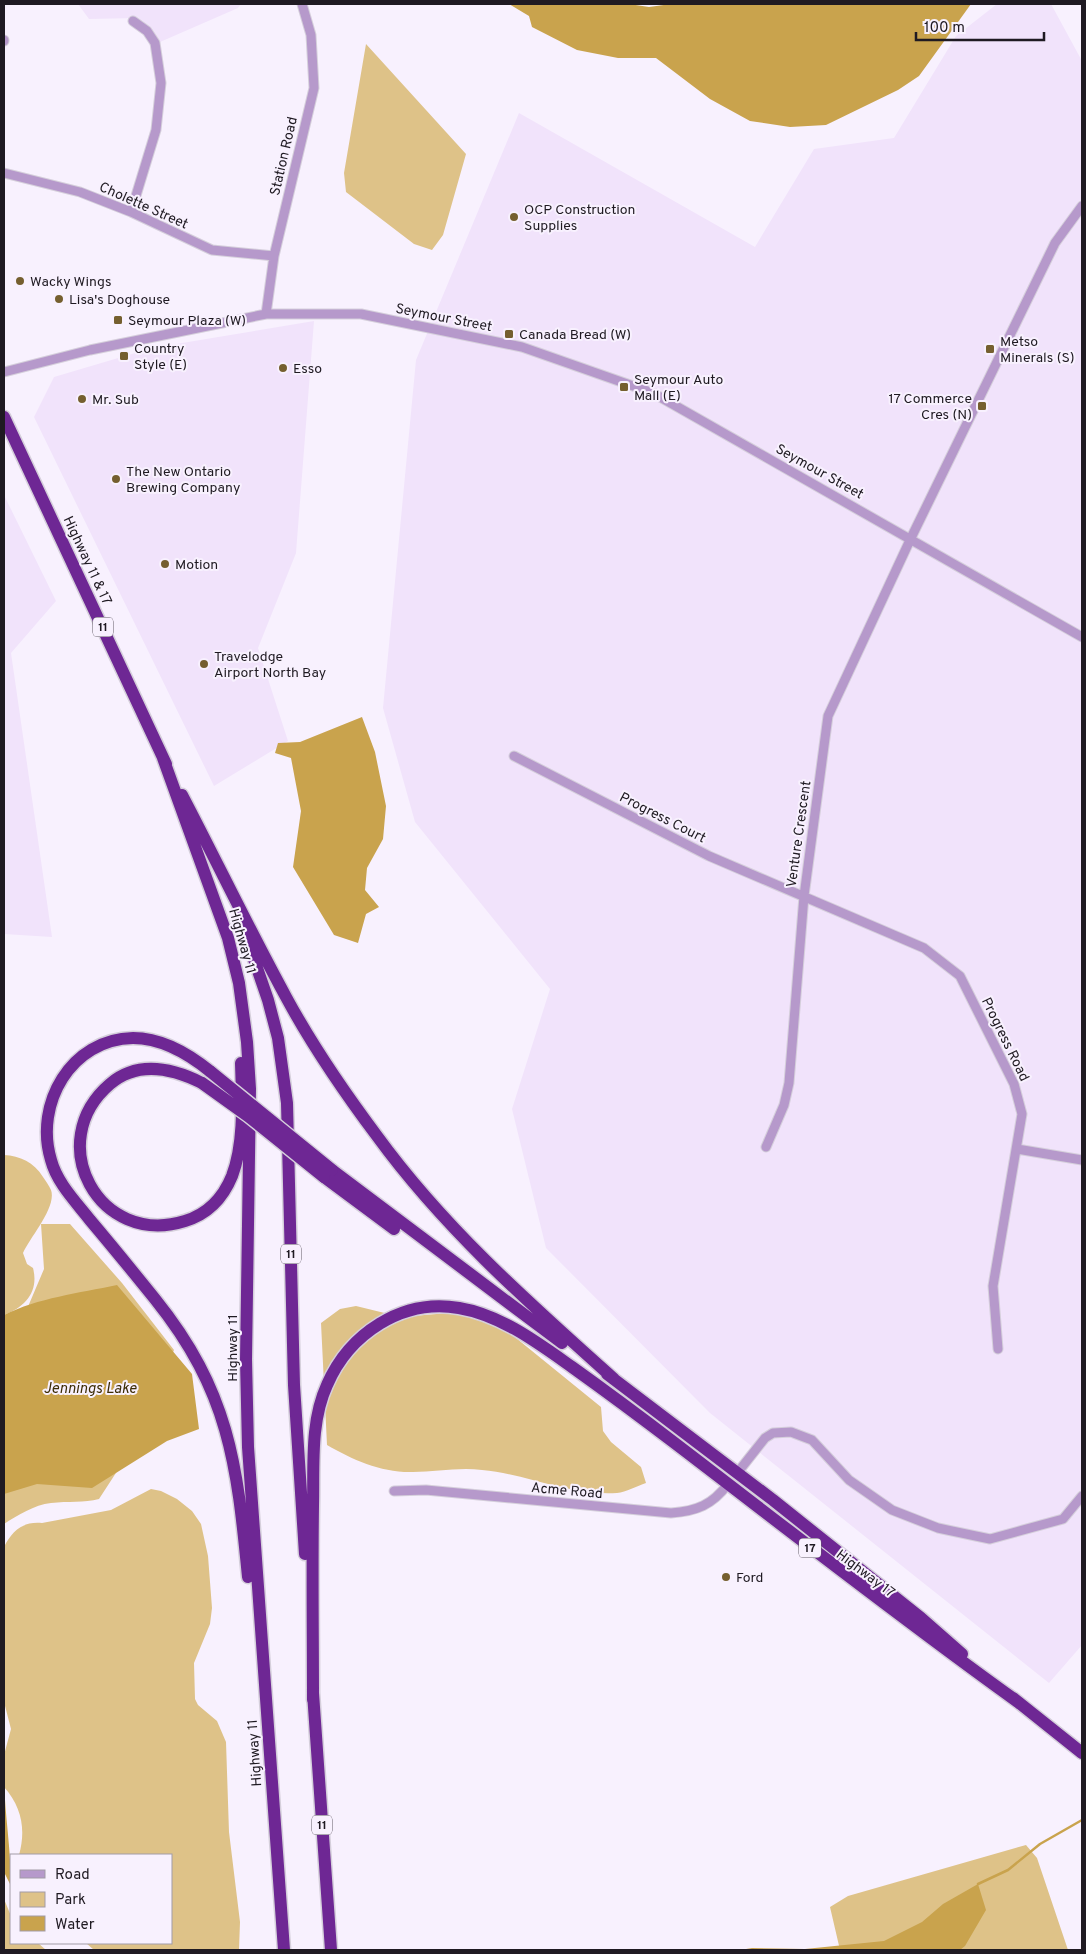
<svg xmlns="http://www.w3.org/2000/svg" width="1086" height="1954" viewBox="0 0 1086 1954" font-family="Overpass,sans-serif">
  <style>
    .built { fill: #f1e3fb }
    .green { fill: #dec288 }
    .water { fill: #c9a34d }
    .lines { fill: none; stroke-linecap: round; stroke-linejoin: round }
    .stream { stroke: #c9a34d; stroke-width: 2.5 }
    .minor-casing { stroke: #d5cfdb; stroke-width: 11 }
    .highway-casing { stroke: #d5cfdb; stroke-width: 15 }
    .minor { stroke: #b699cb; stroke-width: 9 }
    .highway { stroke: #6e2794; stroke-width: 12 }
    .highway-bridge-casing { stroke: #d5cfdb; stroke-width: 15; stroke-linecap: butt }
    .highway-bridge { stroke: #6e2794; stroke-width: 12 }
    .poi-dot { fill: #755f2f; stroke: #f8f1fe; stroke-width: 2 }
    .labels { text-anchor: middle; stroke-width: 4; stroke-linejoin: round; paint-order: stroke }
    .shield { fill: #f8f1fe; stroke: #605a64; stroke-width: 1 }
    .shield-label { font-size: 12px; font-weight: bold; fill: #1f1a22 }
    .street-label { font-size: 14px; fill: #1f1a22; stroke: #f8f1fe }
    .poi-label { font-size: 14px; fill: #1f1a22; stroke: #f8f1fe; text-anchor: start }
    .water-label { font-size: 15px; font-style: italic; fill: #3c2c05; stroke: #f8f1fe }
  </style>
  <rect width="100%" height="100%" fill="#f8f1fe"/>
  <path class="built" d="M78,4H241L238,8L160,42L137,18L89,19Z
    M997,4H1051L1082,61V1645L1049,1683L710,1413L546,1248L512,1109L550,989L415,822L383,708L416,360L519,113L755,247L814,149L894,138L956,36Z
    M314,321L296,553L258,648L288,741L214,786L34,417L54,377L152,348Z
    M4,495L56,601L11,653L52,937L4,934Z"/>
  <path class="green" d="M366,44L466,154L443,235L432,250L414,244L346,192L344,173Z
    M4,1155C20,1156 34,1162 43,1177C46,1181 49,1186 51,1190C57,1207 30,1237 23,1253L27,1264L33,1268C39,1291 26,1307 4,1315Z
    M41,1224H70L122,1283L174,1350L125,1459L99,1499C84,1503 68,1501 51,1503C34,1505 18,1515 4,1524V1325L27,1309L44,1269Z
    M356,1306L401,1317L472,1311L484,1312L601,1407L603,1431L611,1442L641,1467L646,1483C637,1486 626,1492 617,1493C570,1496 527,1474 482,1470C459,1467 435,1472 413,1472C382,1473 353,1460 327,1445L321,1323L340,1309Z
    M151,1489L161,1491L177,1499L192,1511L201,1524L208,1556L212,1608L210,1624L194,1663L195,1699L198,1705L217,1721L226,1742L229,1832L240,1922L239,1950H94L86,1943H171V1855H19C26,1830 22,1807 4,1787V1755L11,1729L4,1702V1547C12,1531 23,1521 42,1523L111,1510Z
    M1026,1845L1037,1858L1068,1950H840L830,1907L848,1896Z
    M4,1899L11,1916V1943H38L46,1950H4Z"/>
  <path class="water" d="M509,4H629L649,7L671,4H971L919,76L898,90L826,125L790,127L750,121L710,99L656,58H618L577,50L532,27L529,16Z
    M362,717L375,752L386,806L383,839L367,868L365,890L379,907L366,914L358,943L334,935L293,867L301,811L291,758L275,753L278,743L300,742Z
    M117,1285L192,1374L199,1429L167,1441L92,1488L37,1484L4,1494V1315C38,1298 79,1293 117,1285Z
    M4,1780C5,1816 11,1850 11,1886L4,1872Z
    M978,1884L986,1910L965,1946L960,1950H740L752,1948L805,1949L884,1941L922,1922L943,1904Z"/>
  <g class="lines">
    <path class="stream" d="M978,1884L1008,1870L1040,1844L1082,1820"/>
    <defs>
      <path id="minor" d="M4,41V40
        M4,173L80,192L131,212L212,250L274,256
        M131,212L156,130L161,83L155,43L147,31L133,21
        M266,314L274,256L314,88L311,35L302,4
        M4,372L90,350L266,314H361L522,347L653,393L1082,637
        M514,756L709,856L924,948L960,976L1014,1084L1022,1114L993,1286L998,1349
        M766,1147L784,1105L789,1083L804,896L828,716L911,538L1055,243L1082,206
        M1017,1149L1082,1160
        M738,1472L765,1438L773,1433L791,1432L812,1440L849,1480L892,1510L938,1528L990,1539L1063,1519L1082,1496
        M394,1491L426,1490L671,1513C697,1511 712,1505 728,1484"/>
      <path id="highway" d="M4,417L166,764
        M163,758L228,938L239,983L247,1042L250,1089L246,1360L248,1447L284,1950
        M182,795C217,862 250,931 286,997C312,1045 344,1092 377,1136C444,1228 529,1303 614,1379
        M244,930L268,1000L278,1038L287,1103L294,1385L305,1554
        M211,1072C189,1054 162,1038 133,1038C71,1039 34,1104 51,1160C57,1183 76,1202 90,1220C112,1246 134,1273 155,1299C229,1391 237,1463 248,1577
        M202,1083C172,1068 138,1060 110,1084C42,1142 99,1248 185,1221C208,1214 223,1198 232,1176C245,1142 242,1099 241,1063
        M332,1170L562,1343
        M324,1177L394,1229
        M607,1374L773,1500L921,1618L962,1654
        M313,1693L331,1950
        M1013,1698L1082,1753
        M313,1700C313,1636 312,1571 313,1506C314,1466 310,1422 327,1385C349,1334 402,1298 459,1308C501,1315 538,1343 572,1367C607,1392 642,1418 676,1444C790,1531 902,1619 1018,1702"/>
    </defs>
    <use href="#minor" class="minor-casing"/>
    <use href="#highway" class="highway-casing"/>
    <use href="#minor" class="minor"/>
    <use href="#highway" class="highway"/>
    <defs>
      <path id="highway-bridge" d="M211,1072L332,1170
        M202,1083L248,1116L324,1177"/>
    </defs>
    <use href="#highway-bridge" class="highway-bridge-casing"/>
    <use href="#highway-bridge" class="highway-bridge"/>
  </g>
  <g class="poi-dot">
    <circle cx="514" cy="217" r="5"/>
    <circle cx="20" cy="281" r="5"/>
    <circle cx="59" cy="299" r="5"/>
    <rect x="113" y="315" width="10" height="10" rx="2.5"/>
    <rect x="504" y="329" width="10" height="10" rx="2.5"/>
    <rect x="985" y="344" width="10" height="10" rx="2.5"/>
    <rect x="119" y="351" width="10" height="10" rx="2.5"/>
    <circle cx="283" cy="368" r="5"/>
    <rect x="619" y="382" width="10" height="10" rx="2.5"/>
    <circle cx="82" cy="399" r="5"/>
    <rect x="977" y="401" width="10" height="10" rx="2.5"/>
    <circle cx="116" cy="479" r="5"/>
    <circle cx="165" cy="564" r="5"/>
    <circle cx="204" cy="664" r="5"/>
    <circle cx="726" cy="1577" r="5"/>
  </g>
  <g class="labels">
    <g class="shield">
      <rect x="93" y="617.5" width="20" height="19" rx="4"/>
      <rect x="281" y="1244.5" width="20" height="19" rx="4"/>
      <rect x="799" y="1538.5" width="22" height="19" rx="4"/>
      <rect x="312" y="1815.5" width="20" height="19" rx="4"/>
    </g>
    <g class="shield-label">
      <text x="103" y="631">11</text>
      <text x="291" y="1258">11</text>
      <text x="810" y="1552">17</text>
      <text x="322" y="1829">11</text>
    </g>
    <g class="street-label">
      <text transform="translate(283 156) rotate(-77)" y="5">Station Road</text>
      <text transform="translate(144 205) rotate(24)" y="5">Cholette Street</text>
      <text transform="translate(444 317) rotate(11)" y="5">Seymour Street</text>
      <text transform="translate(820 471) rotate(29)" y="5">Seymour Street</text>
      <text transform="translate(88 560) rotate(65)" y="5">Highway 11 &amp; 17</text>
      <text transform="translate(663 817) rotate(27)" y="5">Progress Court</text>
      <text transform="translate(798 834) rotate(-82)" y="5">Venture Crescent</text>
      <text transform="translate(243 941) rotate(74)" y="5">Highway 11</text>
      <text transform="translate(1006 1039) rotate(64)" y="5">Progress Road</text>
      <text transform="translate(232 1348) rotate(-90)" y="5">Highway 11</text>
      <text transform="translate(567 1490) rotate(5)" y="5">Acme Road</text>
      <text transform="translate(866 1573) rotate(37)" y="5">Highway 17</text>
      <text transform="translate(254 1753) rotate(-94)" y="5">Highway 11</text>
    </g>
    <g class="poi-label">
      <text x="524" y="214">OCP Construction<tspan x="524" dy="16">Supplies</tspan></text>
      <text x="30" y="286">Wacky Wings</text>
      <text x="69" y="304">Lisa's Doghouse</text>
      <text x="128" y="325">Seymour Plaza (W)</text>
      <text x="519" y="339">Canada Bread (W)</text>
      <text x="1000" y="346">Metso<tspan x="1000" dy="16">Minerals (S)</tspan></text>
      <text x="134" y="353">Country<tspan x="134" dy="16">Style (E)</tspan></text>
      <text x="293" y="373">Esso</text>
      <text x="634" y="384">Seymour Auto<tspan x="634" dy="16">Mall (E)</tspan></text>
      <text x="972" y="403" text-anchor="end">17 Commerce<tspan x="972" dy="16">Cres (N)</tspan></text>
      <text x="92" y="404">Mr. Sub</text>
      <text x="126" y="476">The New Ontario<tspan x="126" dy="16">Brewing Company</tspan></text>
      <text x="175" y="569">Motion</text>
      <text x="214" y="661">Travelodge<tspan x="214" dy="16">Airport North Bay</tspan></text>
      <text x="736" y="1582">Ford</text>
    </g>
    <g class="water-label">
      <text x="90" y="1393">Jennings Lake</text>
    </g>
  </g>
  <rect width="1086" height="1954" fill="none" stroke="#1f1a22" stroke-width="10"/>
  <rect x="10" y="1854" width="162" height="90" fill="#f8f1fe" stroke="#a19ba6"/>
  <rect x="20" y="1870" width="25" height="8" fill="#b699cb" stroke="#a19ba6"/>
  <text x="55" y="1879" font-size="15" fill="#1f1a22">Road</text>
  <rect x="20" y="1892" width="25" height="15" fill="#dec288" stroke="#a19ba6"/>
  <text x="55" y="1904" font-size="15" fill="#1f1a22">Park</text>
  <rect x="20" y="1916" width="25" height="15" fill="#c9a34d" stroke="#a19ba6"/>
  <text x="55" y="1929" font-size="15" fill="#1f1a22">Water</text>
  <path d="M916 32v8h128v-8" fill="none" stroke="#1f1a22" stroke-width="2.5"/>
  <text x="924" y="32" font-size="15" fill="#1f1a22" stroke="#f8f1fe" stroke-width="4" paint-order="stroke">100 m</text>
</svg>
